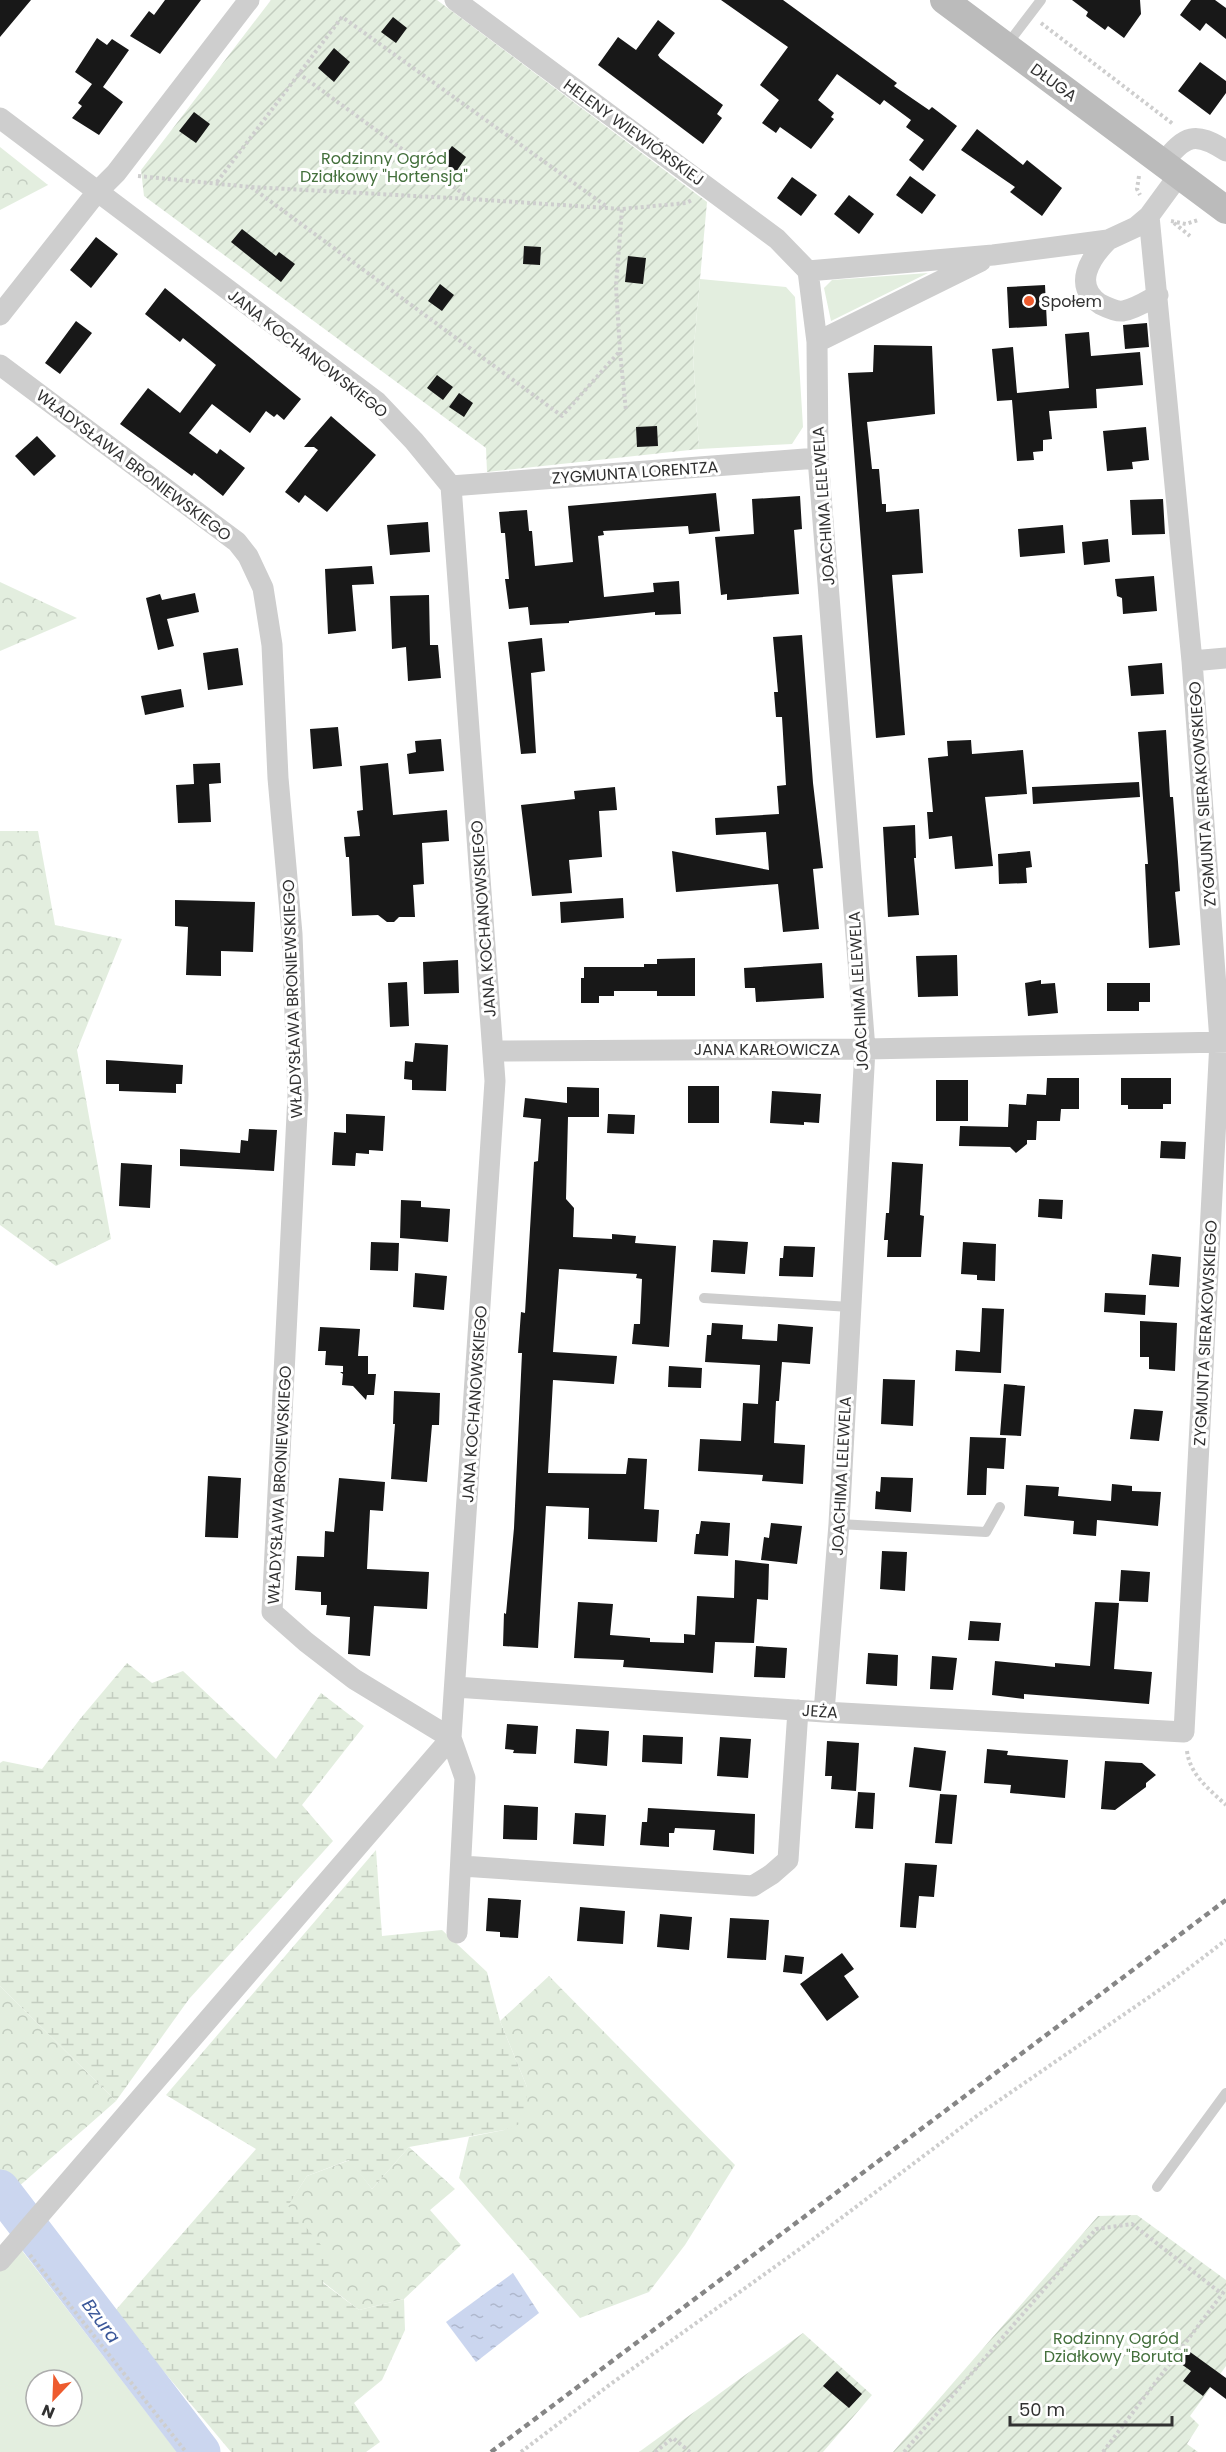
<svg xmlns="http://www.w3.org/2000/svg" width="1226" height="2452" viewBox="0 0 1226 2452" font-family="Poppins,sans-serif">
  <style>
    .grass { fill: #e3eedf; fill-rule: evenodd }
    .forest { fill: url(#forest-crowns) }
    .wetland { fill: url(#wetland-marsh) }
    .garden { fill: url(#garden-furrows) }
    .water { fill: url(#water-ripples) }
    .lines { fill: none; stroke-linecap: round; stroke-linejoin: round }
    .river { stroke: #cbd6ef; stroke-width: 39 }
    .building { fill: #181818 }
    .path { stroke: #cecece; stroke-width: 4; stroke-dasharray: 3 3; stroke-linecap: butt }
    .service { stroke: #cecece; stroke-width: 10 }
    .minor { stroke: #cecece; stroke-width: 21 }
    .secondary { stroke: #bbb; stroke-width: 28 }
    .rail { stroke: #868686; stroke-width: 4.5; stroke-dasharray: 6 4.5; stroke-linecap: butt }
    .poi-dot { fill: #ee5b2e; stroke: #fff; stroke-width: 2 }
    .labels { text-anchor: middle; stroke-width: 6; stroke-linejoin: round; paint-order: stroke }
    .street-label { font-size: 16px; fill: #313131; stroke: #fff }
    .park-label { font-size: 16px; fill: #44703c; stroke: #fff }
    .poi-label { font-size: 16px; fill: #313131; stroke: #fff; text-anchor: start }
    .water-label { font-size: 18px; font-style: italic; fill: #3a5799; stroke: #fff }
  </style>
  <defs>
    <pattern id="forest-crowns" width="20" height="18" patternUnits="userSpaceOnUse" patternTransform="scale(1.5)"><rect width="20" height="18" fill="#e3eedf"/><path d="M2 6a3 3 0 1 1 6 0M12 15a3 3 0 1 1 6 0" fill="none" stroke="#c3cdc0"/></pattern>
    <pattern id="wetland-marsh" width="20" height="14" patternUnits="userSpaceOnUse" patternTransform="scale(1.5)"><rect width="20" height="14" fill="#e3eedf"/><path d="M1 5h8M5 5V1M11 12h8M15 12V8" fill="none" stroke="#c3cdc0"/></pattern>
    <pattern id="garden-furrows" width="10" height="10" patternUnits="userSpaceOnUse" patternTransform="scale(1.5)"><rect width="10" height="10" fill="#e3eedf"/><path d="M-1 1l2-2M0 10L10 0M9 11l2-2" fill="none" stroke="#c3cdc0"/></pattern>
    <pattern id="water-ripples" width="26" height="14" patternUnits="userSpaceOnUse" patternTransform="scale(1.5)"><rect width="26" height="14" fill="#cbd6ef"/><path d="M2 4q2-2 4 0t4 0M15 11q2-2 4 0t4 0" fill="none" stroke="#afb8cd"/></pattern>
  </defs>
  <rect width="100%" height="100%" fill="#fff"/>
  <path class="grass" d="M928,273L831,321L824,288L832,280Z
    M700,279L786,287L795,297L803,427L792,444L699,449L693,356Z
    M20,2248L177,2452H0V2271ZM36,2380H72V2416H36Z"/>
  <path class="forest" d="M0,147L48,185L0,210Z
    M0,582L77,618L0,651Z
    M0,831H38L55,925L122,939L77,1050L111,1239L56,1266L0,1225Z
    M549,1976L735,2165L685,2245L649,2292L580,2318L459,2178L469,2137L504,2130L527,2087L500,2021Z
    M0,1986L116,2101L0,2203Z
    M409,2147L455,2189L430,2210L461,2245L404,2299L359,2310L323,2282L287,2207L307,2176L350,2160L372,2189Z"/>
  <path class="wetland" d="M127,1663L152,1683L183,1671L276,1759L321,1693L364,1726L302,1805L333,1841L189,1999L116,2101L0,1986V1763L3,1761L42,1769L80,1719Z
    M376,1850L382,1936L442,1930L487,1972L500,2021L527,2087L525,2122L504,2130L409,2147L372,2189L349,2160L307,2176L288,2206L332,2258L323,2283L359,2310L404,2299L405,2330L382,2380L354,2403L380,2442L366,2452H231L114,2312L256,2149L166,2095Z"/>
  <path class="garden" d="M271,0H437L707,202L693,356L699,449L487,472L486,448L144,196L141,170Z
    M1137,2215L1226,2280V2366L1190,2416L1199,2425L1187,2444L1198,2452H893L1098,2216Z
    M803,2333L872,2395L823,2452H639Z"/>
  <path class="water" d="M513,2273L539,2313L476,2362L446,2322Z"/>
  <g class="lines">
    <path class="river" d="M0,2189L201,2452"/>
  </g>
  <path class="building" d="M0,0H31L0,37Z
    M165,0H201L160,54L130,36L149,11L154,15Z
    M721,0H783L897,83L894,86L929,110L932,107L957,126L923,171L909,160L924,140L906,127L911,120L884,100L880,105L837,74L818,100L834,113L831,117L834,119L811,149L780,127L776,133L762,123L779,100L760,85L788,47Z
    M1072,0H1140L1141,14L1124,38L1108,26L1105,30L1086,16L1088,12Z
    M1191,0H1215L1226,8V39L1206,23L1200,31L1180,15Z
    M393,17L407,28L396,43L381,32Z
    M658,20L675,33L658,55L660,58L723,105L717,114L722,118L703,144L598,65L618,37L636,50Z
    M97,38L107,45L112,39L129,50L103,87L123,102L99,135L72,118L82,106L78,103L92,84L75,72Z
    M334,48L350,62L334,82L318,68Z
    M1200,62L1226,81V93L1210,115L1178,91Z
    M194,112L210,124L196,143L179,131Z
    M977,129L1023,165L1027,160L1062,188L1042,216L1010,192L1015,187L961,150Z
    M452,146L466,157L456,172L441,161Z
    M910,176L936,195L922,214L896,195Z
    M792,177L817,195L801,216L777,198Z
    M849,195L874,214L859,234L834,214Z
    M242,229L276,256L279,252L295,264L281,282L231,242Z
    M96,237L118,254L91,288L70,270Z
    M524,246L541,247L540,265L523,264Z
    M628,256L646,258L643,284L625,282Z
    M440,284L454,295L442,311L428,301Z
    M1045,285L1047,326L1009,328L1007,287Z
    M165,288L301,399L284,420L277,414L274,417L266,411L250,433L212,404L189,433L217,454L220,449L245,468L223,496L194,473L192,476L120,424L148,388L180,413L216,365L183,338L180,342L145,314Z
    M76,321L92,333L60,374L45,363Z
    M1147,323L1149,347L1125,349L1123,325Z
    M1089,332L1091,356L1140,352L1143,385L1096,389L1097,408L1049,411L1052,439L1043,440V451L1033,452L1034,460L1017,461L1012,400L997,401L992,349L1013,347L1017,393L1069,388L1065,334Z
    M874,345L932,346L935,414L867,422L872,469H879L882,504H886V512L919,509L923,573L892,575L905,735L876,738L848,373L873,372Z
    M437,375L453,387L443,400L427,388Z
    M459,393L473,403L464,417L449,407Z
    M331,416L376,455L327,512L305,495L299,503L285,492L318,450L314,447H304Z
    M657,426L658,446L637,447L636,427Z
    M1146,427L1149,460L1132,462L1133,469L1107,471L1103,431Z
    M37,436L56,456L34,476L15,456Z
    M716,493L720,531L689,534L688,526L603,531L604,535L598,536L604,597L654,592L653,583L679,581L681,614L655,615V612L569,621V623L530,625L528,607L509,609L505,579H509L505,533H501L499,512L527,510L529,531H532L535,566L573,562L568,506Z
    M800,496L802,529L794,530L799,594L727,600V594L721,595L715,537L754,534L752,499Z
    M1163,499L1165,534L1132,535L1130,500Z
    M428,522L430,552L390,555L387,525Z
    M1063,525L1065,553L1020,557L1018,529Z
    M1108,539L1110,562L1084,565L1082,542Z
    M372,566L374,584L352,585L356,631L328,634L325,569Z
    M1154,576L1157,611L1123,614L1122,598L1117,596L1115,579Z
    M195,593L199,612L167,619L174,646L158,650L146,598L160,594L162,600Z
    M429,595L430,645H438L441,678L408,681L406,647L392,649L390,596Z
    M802,635L813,783L823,868L813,869L819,929L783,932L778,884L676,892L672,851L769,870L766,832L716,835L715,818L779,814L777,786L786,785L782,717H776L774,692H778L773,637Z
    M542,638L545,671L531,673L536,753L521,754L508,642Z
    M238,648L243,685L208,690L203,653Z
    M1162,663L1164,694L1131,696L1128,666Z
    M181,689L184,707L145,715L141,696Z
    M338,727L342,766L313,769L310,729Z
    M1166,730L1170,797H1173L1178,862L1180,891L1175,892L1180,945L1149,948L1145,864H1148L1138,732Z
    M441,739L444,771L409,774L407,754L416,752L415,741Z
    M971,740L972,754L1023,750L1027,794L985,797L993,866L955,869L952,836L929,839L927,812H933L928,758L948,756L947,741Z
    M220,763L221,783L209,784L211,822L178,823L176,785L194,784L193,764Z
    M388,763L393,815L447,810L449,841L422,843L424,884L413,885L415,917H399L394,922H387L378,915L352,916L349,857H346L344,837L360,836L357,811L363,810L360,766Z
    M1139,782L1140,797L1033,804L1032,787Z
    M615,787L617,810L599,811L602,857L569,860L572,893L532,896L521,805L575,799L574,791Z
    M915,825L916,858H914L919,915L888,917L883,827Z
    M1030,851L1032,867L1026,868L1027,883L999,884L998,854Z
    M623,898L624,918L561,923L560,902Z
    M175,900L255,902L253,952L221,951V976L186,975L188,927L175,926Z
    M957,955L958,996L918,997L916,956Z
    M695,958V996H657V991H614V996H599V1003H581V978H584V967H644V964H657V959Z
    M458,960L459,993L424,994L423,962Z
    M822,963L824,998L756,1002L755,988H745L744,968Z
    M1041,980V984L1055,983L1058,1013L1028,1016L1025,983Z
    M407,982L409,1026L390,1027L388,983Z
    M1107,983H1150V1002H1139V1011H1107Z
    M415,1043L448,1045L446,1091L412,1090V1080L404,1079L405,1061L413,1062Z
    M106,1060L183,1065L182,1084H176V1093L119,1091V1084H106Z
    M1047,1078H1079V1109H1061L1060,1121H1037L1036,1140H1027V1144L1016,1153L1010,1147L959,1146L960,1126L1008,1127L1009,1104L1026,1105L1027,1094L1046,1095Z
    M1121,1078H1171V1104H1163V1109H1128V1105H1121Z
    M936,1080H968V1121H936Z
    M688,1086H719V1123H688Z
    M567,1087L599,1088V1117H568L566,1199L574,1208L573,1237L612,1239V1234L636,1236L635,1243L676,1246L669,1347L632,1344L634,1324H640L642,1279L636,1278L637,1274L559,1269L553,1352L617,1356L614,1384L553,1380L548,1473L626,1474L628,1458L647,1459L644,1509L659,1510L657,1542L588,1539L589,1508L546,1506L538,1648L503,1646L504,1613L506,1614L514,1528L522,1353H518L521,1312L525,1313L534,1162L538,1161L541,1119L523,1117L525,1098L567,1103Z
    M772,1091L821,1094L819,1123L804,1122V1125L770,1123Z
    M346,1114L385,1116L383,1151L369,1150V1154L356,1153L355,1166L332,1165L334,1132L346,1133Z
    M608,1114L635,1115L634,1134L607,1133Z
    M249,1129L277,1130L274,1171L180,1166V1149L240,1153L241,1140L248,1141Z
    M1161,1141L1186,1142L1185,1159L1160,1158Z
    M892,1162L923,1164L920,1215L924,1216L921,1257H887L888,1240H884L886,1213H889Z
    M121,1163L152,1165L150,1208L119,1206Z
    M1039,1199L1063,1200L1062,1219L1038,1217Z
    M401,1200L421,1201V1207L450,1209L448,1242L400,1238Z
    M713,1240L748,1242L745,1274L711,1272Z
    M371,1242L399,1243L398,1271L370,1270Z
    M963,1242L996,1244L995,1281L977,1280V1275L961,1274Z
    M784,1246L815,1247L813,1277L779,1276L780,1258H783Z
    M1152,1254L1181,1257L1179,1287L1149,1285Z
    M415,1273L447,1276L444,1310L413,1307Z
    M1105,1293L1146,1295L1145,1315L1104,1312Z
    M982,1308L1004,1309L1001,1373L955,1371L956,1350L980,1352Z
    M1140,1321L1177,1323L1175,1371L1149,1369V1357H1140Z
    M712,1323L743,1325L742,1339L777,1341L778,1324L813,1327L810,1364L782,1362L779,1401H776L774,1443L805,1445L803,1484L762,1481L763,1475L698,1471L700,1439L741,1441L743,1403L758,1404L760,1365L705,1362L707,1335H711Z
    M320,1327L360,1329L358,1356H368V1374H376L374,1395H367L366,1400L353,1386L342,1385L343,1374L340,1372H343V1366L325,1365L326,1351H318Z
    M669,1366L702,1368L701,1388L668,1387Z
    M883,1379L915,1380L913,1426L881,1424Z
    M1004,1384L1025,1386L1021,1436L1000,1435Z
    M394,1391L440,1393L439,1425H432L427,1482L391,1479L395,1424H393Z
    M1134,1409L1163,1411L1159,1441L1130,1439Z
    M970,1437L1006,1438L1004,1469L987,1468L986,1495H967Z
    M208,1476L241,1478L238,1538L205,1537Z
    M881,1477L913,1478L911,1512L875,1509L876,1491L880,1492Z
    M339,1478L385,1482L383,1511L370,1510L367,1569L429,1572L427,1609L374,1606L370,1656L348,1654L350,1617L326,1615L327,1605H321V1592L295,1590L297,1556L324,1557L325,1531L334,1532Z
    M1112,1484L1132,1486V1491L1161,1492L1158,1526L1097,1520L1096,1536L1073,1534L1074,1521L1024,1516L1026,1485L1059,1487L1058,1496L1111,1501Z
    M701,1521L730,1523L728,1556L694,1554L696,1534H699Z
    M771,1523L802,1526L797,1564L761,1560L764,1537L769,1538Z
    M882,1551L907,1552L905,1591L880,1589Z
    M735,1560L769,1564L768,1600L757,1599L754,1643L715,1642L713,1673L623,1667L624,1660L574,1658L578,1602L613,1604L610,1635L650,1638V1642L684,1643V1634L695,1635L697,1596L734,1598Z
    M1121,1570L1150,1572L1148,1602L1119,1601Z
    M1095,1602L1119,1603L1114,1669L1152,1672L1149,1704L1024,1694V1699L992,1695L995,1661L1055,1667V1663L1090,1666Z
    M970,1621L1001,1623L999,1641L968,1640Z
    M756,1646L787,1648L785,1678L754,1677Z
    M868,1653L898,1655L897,1686L866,1684Z
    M932,1656L957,1658L953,1690L930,1689Z
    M507,1724L538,1726L536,1754L513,1753L514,1750L505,1749Z
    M576,1729L609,1731L607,1766L574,1763Z
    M643,1735L683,1737L682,1764L642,1762Z
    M720,1737L751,1739L748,1778L717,1776Z
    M827,1741L859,1743L856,1791L831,1789L832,1776H825Z
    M914,1747L946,1751L941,1791L909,1787Z
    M987,1749L1008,1751L1007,1755L1068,1760L1065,1798L1010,1793L1011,1785L984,1783Z
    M1105,1761L1142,1763L1156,1775L1146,1783V1787L1115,1810L1101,1809Z
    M858,1792L875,1793L873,1829L855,1828Z
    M940,1794L957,1795L952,1844L935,1843Z
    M504,1805L538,1807L537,1840L503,1839Z
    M648,1808L755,1814L754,1854L713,1850L715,1830L675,1828L674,1833H669V1847L640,1845L642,1822H647Z
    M575,1813L606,1815L604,1846L573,1844Z
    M905,1863L937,1865L934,1897L919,1896L916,1928L900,1927Z
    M488,1898L521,1900L518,1938L500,1937V1932L486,1931Z
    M580,1907L625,1911L623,1944L577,1941Z
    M660,1914L692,1917L689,1950L657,1947Z
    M730,1918L769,1920L766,1960L727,1958Z
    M842,1953L854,1969L844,1976L859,1997L827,2021L800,1984Z
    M785,1955L804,1957L802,1974L783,1972Z
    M1186,2349L1226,2378V2399L1210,2387L1203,2396L1183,2381L1191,2371L1177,2361Z
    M837,2371L862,2394L849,2408L823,2386Z"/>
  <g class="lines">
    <path class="path" d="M1041,23L1173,124
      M298,73L469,198
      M138,176L251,187L470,199L622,209L686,203L692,200
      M1139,176L1137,189L1140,195
      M217,182L342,17L606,206
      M251,187L562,416L620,351L616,286L622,209
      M1171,221L1186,224L1198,220
      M1174,223L1190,236
      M620,352L626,411
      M1187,1751C1190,1775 1209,1789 1226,1805
      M30,2255L186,2452
      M521,2452L608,2386L804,2246L978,2115L1171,1982L1226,1940
      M655,2452L673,2438L690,2452
      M904,2452L1096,2229L1132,2224L1222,2294
      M1103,2452L1226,2289"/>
    <path class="service" d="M1006,46L1041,0
      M704,1298L850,1307
      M839,1524L986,1532L1000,1507
      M1157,2187L1226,2093"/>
    <path class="minor" d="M455,0L777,239L808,271
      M0,118L377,402L414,441L451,486L495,1081L451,1738L465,1778L457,1933
      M1163,163C1185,135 1195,131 1226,151
      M1108,240C1090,258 1072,286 1100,304C1106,307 1116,312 1123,311C1135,309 1147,301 1158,295
      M808,271L817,342L818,458L865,1049L839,1524L824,1712
      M808,271L993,255L1108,240L1136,227L1149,216L1179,175
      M0,315L97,192L116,173L249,0
      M817,342L981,261
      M0,365L237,542L248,556L263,588L272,645L278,778L292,934L298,1095L272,1612L306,1642L354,1679L451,1738L0,2261
      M451,486L818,458
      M1192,661L1226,658
      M493,1051L865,1049L1226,1042
      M455,1687L824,1712L1184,1732L1220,1041L1192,661L1149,216
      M462,1866L753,1886L772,1874L788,1860L798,1710"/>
    <path class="secondary" d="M944,0L1226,210"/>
    <path class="rail" d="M491,2452L1226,1900"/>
  </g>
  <circle class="poi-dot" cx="1029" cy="301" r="6"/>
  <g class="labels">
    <g class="street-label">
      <text transform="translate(1054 82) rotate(36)" y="6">DŁUGA</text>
      <text transform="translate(634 132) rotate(36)" y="6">HELENY WIEWIÓRSKIEJ</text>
      <text transform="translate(308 353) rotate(38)" y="6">JANA KOCHANOWSKIEGO</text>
      <text transform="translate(134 465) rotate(37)" y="6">WŁADYSŁAWA BRONIEWSKIEGO</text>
      <text transform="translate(635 472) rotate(-4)" y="6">ZYGMUNTA LORENTZA</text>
      <text transform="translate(823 506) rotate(-94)" y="6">JOACHIMA LELEWELA</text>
      <text transform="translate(1202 794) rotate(-94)" y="6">ZYGMUNTA SIERAKOWSKIEGO</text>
      <text transform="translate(483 919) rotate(-94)" y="6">JANA KOCHANOWSKIEGO</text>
      <text transform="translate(858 991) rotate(-93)" y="6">JOACHIMA LELEWELA</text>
      <text transform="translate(292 999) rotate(-92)" y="6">WŁADYSŁAWA BRONIEWSKIEGO</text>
      <text x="767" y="1055">JANA KARŁOWICZA</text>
      <text transform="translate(1205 1333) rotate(-87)" y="6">ZYGMUNTA SIERAKOWSKIEGO</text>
      <text transform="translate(474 1404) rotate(-86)" y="6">JANA KOCHANOWSKIEGO</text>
      <text transform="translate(841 1476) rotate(-87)" y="6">JOACHIMA LELEWELA</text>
      <text transform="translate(279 1485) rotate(-87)" y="6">WŁADYSŁAWA BRONIEWSKIEGO</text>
      <text transform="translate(820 1711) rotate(4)" y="6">JEŻA</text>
    </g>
    <g class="park-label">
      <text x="384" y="164">Rodzinny Ogród<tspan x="384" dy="18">Działkowy "Hortensja"</tspan></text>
      <text x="1116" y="2344">Rodzinny Ogród<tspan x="1116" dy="18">Działkowy "Boruta"</tspan></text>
    </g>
    <g class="poi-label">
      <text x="1041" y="307">Społem</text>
    </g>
    <g class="water-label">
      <text transform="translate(101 2321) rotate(53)" y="6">Bzura</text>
    </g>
  </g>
  <g transform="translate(54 2398) rotate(203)"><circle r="28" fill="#ffffff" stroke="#adadad" stroke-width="1.5"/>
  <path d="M0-4.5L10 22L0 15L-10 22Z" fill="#ee5b2e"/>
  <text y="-9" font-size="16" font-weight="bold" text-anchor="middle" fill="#313131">N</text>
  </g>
  <path d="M1010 2416v9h162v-9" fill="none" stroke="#313131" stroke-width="3"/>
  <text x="1019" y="2416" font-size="18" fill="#313131" stroke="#ffffff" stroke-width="4.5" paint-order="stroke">50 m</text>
</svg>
